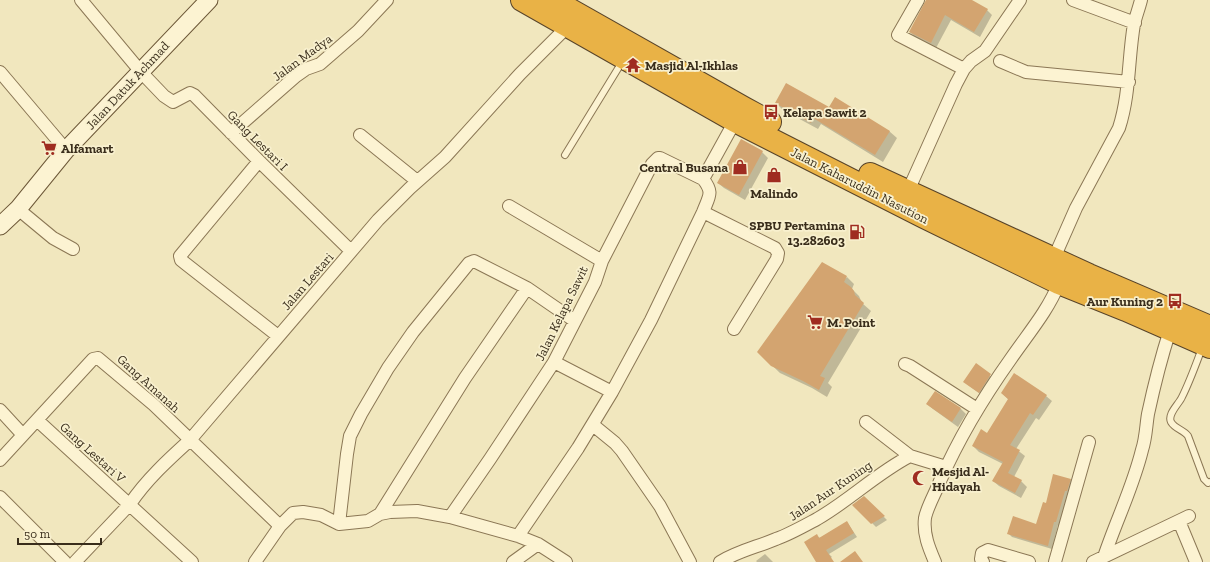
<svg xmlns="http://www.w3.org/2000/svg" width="1210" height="562" viewBox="0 0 1210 562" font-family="'Zilla Slab',serif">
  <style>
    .shadow { fill: #0003 }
    .building { fill: #d3a470 }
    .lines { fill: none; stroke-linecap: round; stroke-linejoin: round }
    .lane-casing { stroke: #8b7755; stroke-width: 8 }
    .street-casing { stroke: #8b7755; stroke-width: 14 }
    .secondary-casing { stroke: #6d5838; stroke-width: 19 }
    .highway-casing { stroke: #58442a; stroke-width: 24 }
    .lane { stroke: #fcf3d2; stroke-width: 6 }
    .street { stroke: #fcf3d2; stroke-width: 12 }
    .secondary { stroke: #fcf3d2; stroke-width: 17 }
    .highway { stroke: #e9b246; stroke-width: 22 }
    .labels { text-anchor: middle; stroke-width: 3.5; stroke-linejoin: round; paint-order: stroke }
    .street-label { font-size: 13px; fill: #392d1b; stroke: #f8f0ce }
    .poi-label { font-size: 13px; font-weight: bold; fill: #392d1b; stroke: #f8f0ce; text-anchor: start }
  </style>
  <rect width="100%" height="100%" fill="#f1e7be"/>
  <path class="shadow" d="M927,0H970L987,10L992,15L980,37L951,20L936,48L915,37L910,32Z
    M776,103L889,131L897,138L883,162L821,124L818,129L783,110Z
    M762,152L768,158L745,200L724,188L718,183Z
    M847,277L854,284L852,289L859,296L862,303L871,311L828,383L832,387L827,397L812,388L780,373L758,352Z
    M976,365L994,379L983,396L968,385Z
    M935,392L961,409L966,414L958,427L933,409L927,404Z
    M1002,393L1046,396L1052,401L1039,420L1036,418L1016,449L1025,456L1014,477L1021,481L1027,487L1021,498L999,486L993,481L1003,464L979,452L973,446L987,434L1009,400Z
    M1070,479L1074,483L1060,525H1058L1052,549L1012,537L1008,533L1037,525L1046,504Z
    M864,497L887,520L876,527L854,505Z
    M847,522L857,537L829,554L832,557L824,562H818L816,535L820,538Z
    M765,554L773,562H757L756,561Z"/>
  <path class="building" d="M926,0H972L988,9L974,32L945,15L931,43L909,32Z
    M786,83L829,107L835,97L890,131L875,155L813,118L811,123L775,103Z
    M741,139L763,151L739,195L717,183Z
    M822,262L847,276L844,282L851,287L854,291L855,295L864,303L820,376L825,378L819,390L803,381L771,366L757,352Z
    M976,363L991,374L979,393L963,382Z
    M1014,373L1047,395L1033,415L1030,413L1010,445L1020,450L1008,473L1022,480L1015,493L992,481L1003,462L972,446L981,429L987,433L1008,399L1001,393Z
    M935,391L961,408L952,422L926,404Z
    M1053,474L1071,479L1067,491H1065L1056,522H1054L1048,546L1007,534L1013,516L1036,524L1043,502L1046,503Z
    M864,496L885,516L871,524L852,505Z
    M847,521L854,533L826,550L834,562H816L804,542L817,534L819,538Z
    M855,551L863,562H840Z"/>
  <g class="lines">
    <defs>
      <path id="lane" d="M565,155L622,62
        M1202,348C1196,364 1190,381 1182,397C1179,404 1167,414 1171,422C1175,429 1184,430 1188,436L1204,479L1208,483L1210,482"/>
      <path id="street" d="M81,0L141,72L164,96L173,102L190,93L194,95L259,161L351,251
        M918,0L898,35L964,69
        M1073,0L1135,23
        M1000,61L1026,72L1129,82
        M0,72L66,150
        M231,133L296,76L306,69L320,64L358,31L387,0
        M360,135L417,181
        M259,161L180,256L181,260L186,264L278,336
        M908,191L956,84L964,69L971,61L985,51L1020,0
        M509,206L602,261
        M18,209L53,238L73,249
        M703,212L775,248L778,253L777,259L734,329
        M1054,258L1076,208L1119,128C1130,94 1128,59 1134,24C1136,16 1139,8 1141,0
        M554,362L612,392
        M905,364L910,366L977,409
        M0,410L23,435
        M37,420L192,562
        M866,422L910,456
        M593,425L615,443L622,451L660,506L690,562
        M0,460L93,359L98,358L154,405L280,526
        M0,497L65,562
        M380,514L465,378L527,288
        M450,517L490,459L554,362L595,282L602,261L652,164L658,158H660L703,179
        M1179,521L1196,562
        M339,524L347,454L350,436L361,414L388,368L413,332L469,263L474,261L527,288L575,321
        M518,536L578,448L612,392L651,320L703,212C709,196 714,193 703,179L735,121
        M1104,557C1116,521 1133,487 1142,450C1146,438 1146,426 1148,414C1154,386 1161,358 1170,330
        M75,562L130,504C146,480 169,459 190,440L378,220L410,188L445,157L520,74L567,27
        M255,562L280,526L293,513L303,512L321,515L339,524L368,521L380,514L390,512L417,511L450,517L518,536L538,544L566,562
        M513,562L538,544
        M720,562C738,551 757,547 776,539C790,534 804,526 817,519C850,500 877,473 910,456L946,467
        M935,562C929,548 923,534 925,518C927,507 936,492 940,481C959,438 983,398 1010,360C1027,335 1048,311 1059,283
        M983,562L981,559L982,553L988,550L1029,562
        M1055,562L1089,442
        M1093,562L1189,516"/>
      <path id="secondary" d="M0,226L18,209L66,150L209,0"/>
      <path id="highway" d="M522,0L735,121L924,217L1059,283L1126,310L1210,347
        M553,0L744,108L770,122
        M870,174L1089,275L1210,327"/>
    </defs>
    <use href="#lane" class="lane-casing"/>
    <use href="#street" class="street-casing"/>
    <use href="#secondary" class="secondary-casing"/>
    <use href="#highway" class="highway-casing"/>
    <use href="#lane" class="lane"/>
    <use href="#street" class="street"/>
    <use href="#secondary" class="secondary"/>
    <use href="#highway" class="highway"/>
  </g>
  <defs>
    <symbol id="temple-bare" viewBox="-9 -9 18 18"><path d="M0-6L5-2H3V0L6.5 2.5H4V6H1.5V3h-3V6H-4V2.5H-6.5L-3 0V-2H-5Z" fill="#9f2c20" stroke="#f8f0ce" stroke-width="2.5" paint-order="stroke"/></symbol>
    <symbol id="bus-bare" viewBox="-9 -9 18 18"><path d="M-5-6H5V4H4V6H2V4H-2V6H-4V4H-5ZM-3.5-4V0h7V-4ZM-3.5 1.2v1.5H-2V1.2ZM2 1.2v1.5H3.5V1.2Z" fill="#9f2c20" stroke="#f8f0ce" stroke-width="2.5" paint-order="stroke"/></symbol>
    <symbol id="supermarket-bare" viewBox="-9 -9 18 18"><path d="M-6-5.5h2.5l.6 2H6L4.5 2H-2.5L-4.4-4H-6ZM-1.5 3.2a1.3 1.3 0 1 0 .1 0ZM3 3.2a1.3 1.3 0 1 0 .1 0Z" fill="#9f2c20" stroke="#f8f0ce" stroke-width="2.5" paint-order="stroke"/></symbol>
    <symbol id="shop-bare" viewBox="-9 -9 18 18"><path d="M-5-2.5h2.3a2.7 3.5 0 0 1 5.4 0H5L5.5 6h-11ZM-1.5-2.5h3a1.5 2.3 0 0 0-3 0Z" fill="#9f2c20" stroke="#f8f0ce" stroke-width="2.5" paint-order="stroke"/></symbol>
    <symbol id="fuel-bare" viewBox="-9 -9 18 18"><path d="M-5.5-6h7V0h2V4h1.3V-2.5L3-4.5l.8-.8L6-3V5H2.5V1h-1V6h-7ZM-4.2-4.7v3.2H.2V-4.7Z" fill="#9f2c20" stroke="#f8f0ce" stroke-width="2.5" paint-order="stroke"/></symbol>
    <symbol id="mosque-bare" viewBox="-9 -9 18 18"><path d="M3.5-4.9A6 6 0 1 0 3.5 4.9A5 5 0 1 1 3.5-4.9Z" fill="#9f2c20" stroke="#f8f0ce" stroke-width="2.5" paint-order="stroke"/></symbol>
  </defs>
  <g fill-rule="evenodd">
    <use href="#temple-bare" x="622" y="54" width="22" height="22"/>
    <use href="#bus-bare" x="760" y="101" width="22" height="22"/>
    <use href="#supermarket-bare" x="38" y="137" width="22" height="22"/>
    <use href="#shop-bare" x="729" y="156" width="22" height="22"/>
    <use href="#shop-bare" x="763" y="164" width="22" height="22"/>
    <use href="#fuel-bare" x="846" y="221" width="22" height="22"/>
    <use href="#bus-bare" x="1164" y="290" width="22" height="22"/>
    <use href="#supermarket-bare" x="804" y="311" width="22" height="22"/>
    <use href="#mosque-bare" x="909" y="467" width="22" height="22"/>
  </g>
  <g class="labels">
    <g class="street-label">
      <text transform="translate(302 57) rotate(-36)" y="5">Jalan Madya</text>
      <text transform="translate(127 85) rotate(-47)" y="5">Jalan Datuk Achmad</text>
      <text transform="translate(258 140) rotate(45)" y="5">Gang Lestari I</text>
      <text transform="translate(860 185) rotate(27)" y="5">Jalan Kaharuddin Nasution</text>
      <text transform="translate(307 281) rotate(-49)" y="5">Jalan Lestari</text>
      <text transform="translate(561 313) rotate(-64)" y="5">Jalan Kelapa Sawit</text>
      <text transform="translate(149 383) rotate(42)" y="5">Gang Amanah</text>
      <text transform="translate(93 452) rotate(42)" y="5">Gang Lestari V</text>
      <text transform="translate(830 490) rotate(-34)" y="5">Jalan Aur Kuning</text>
    </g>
    <g class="poi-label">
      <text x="645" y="70">Masjid Al-Ikhlas</text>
      <text x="783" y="117">Kelapa Sawit 2</text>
      <text x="61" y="153">Alfamart</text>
      <text x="728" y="172" text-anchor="end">Central Busana</text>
      <text x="774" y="198" text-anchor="middle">Malindo</text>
      <text x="845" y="230" text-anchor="end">SPBU Pertamina<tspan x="845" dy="15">13.282603</tspan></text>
      <text x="1163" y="306" text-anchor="end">Aur Kuning 2</text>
      <text x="827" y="327">M. Point</text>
      <text x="932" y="476">Mesjid Al-<tspan x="932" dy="15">Hidayah</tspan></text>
    </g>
  </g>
  <path d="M18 538v6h83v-6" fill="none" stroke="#392d1b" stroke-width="2"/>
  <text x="24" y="538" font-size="12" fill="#392d1b" stroke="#f8f0ce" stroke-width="3" paint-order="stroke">50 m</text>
</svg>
